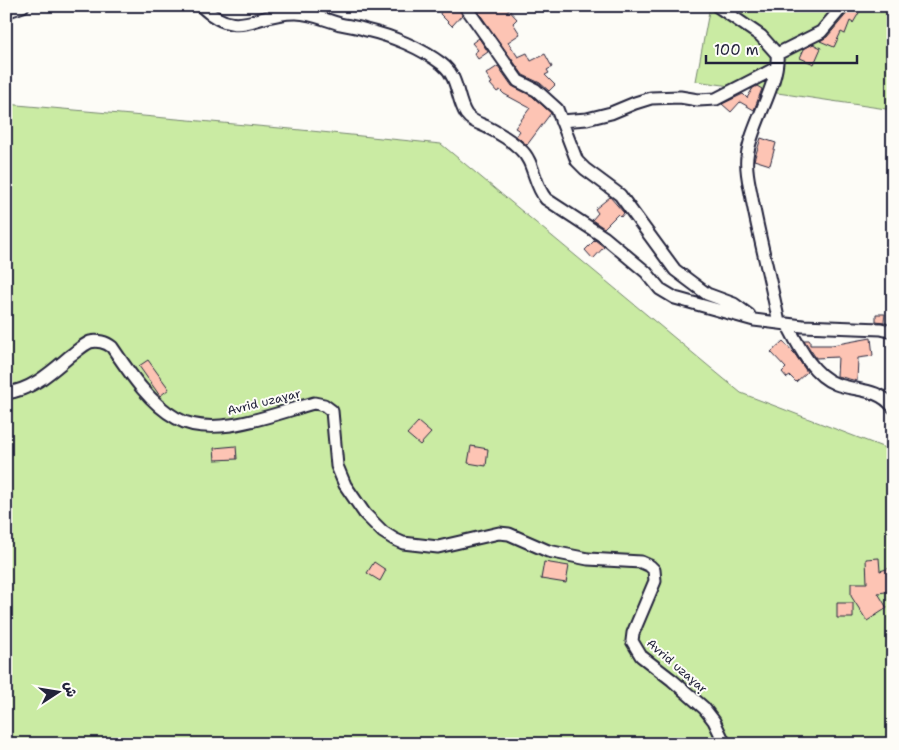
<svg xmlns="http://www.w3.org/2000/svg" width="899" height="750" viewBox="0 0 899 750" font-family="'Shantell Sans','Playpen Sans Arabic',sans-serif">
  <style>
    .green { fill: #caeba3; stroke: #76866f }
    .building { fill: #fdc4b4; stroke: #22223b }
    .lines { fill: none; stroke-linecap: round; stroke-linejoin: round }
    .minor-casing { stroke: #22223b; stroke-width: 15 }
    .minor { stroke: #fdfcf7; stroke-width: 11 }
    .labels { text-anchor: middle; stroke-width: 4; stroke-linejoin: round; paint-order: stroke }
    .street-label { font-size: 12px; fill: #22223b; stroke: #fdfcf7 }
  </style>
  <rect width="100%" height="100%" fill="#fdfcf7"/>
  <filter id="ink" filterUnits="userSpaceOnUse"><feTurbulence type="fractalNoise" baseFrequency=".02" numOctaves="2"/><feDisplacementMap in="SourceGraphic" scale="10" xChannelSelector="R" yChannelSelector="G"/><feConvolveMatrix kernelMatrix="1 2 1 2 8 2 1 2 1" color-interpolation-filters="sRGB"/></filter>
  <g filter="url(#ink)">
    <path class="green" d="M710,6H893V110L696,81Z
      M6,104L291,129L441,144L741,393L893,451V744H6Z"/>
    <path class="building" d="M442,6H458L462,15L452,26L440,14Z
      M474,6H505L517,19L513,23L520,34L508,42L518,57L527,53L531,61L545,54L552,67L547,70L549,73L545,75L555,85L549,91L540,83L523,75Z
      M850,6L860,11L853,23L850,21L845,34L841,32L834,47L820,41L827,37L849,11Z
      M479,38L488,52L478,59L474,53L478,50L472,43Z
      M813,44L821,48L814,64L800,58L804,49Z
      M498,66L512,86L532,96L551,113L527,145L516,136L520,131L515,128L530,108L504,94L500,90L497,92L490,84L492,83L486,74Z
      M757,86L762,89L754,110L740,102L731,112L722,104L743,94L747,98L753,88Z
      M761,138L776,143L770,165L754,160Z
      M610,197L624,213L621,217L618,214L604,228L592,220L598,213L595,209Z
      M595,240L604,247L593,259L585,250Z
      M876,314H885L884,322L876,321Z
      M871,338L873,356L858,358L857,381L837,376L838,357L816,358L804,340H810V345H832Z
      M783,341L794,353L807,372L796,382L790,376L787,378L782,372L786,368L771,352Z
      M148,360L169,389L160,396L139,366Z
      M418,422L431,433L420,445L407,434Z
      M236,446L237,459L215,460L214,448Z
      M471,446L488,449L486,466L468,463Z
      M879,558L880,571L893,567V591L878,593L887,608L867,621L851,596V583H867L866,559Z
      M374,562L386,570L380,581L367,573Z
      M544,562L569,566L566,583L541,579Z
      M837,603H853V618H837Z"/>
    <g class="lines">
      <defs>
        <path id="minor" d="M201,6C239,42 255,12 296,13C311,13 326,20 340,24C349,26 358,27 366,30C392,36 421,48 442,64C459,77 456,98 466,114C471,121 478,123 485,126C497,132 511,140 520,149C535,162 533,184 546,199L604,237L646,272L660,289L675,298L754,320L803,326L881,329L893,332
          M465,6L518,81L536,90L557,109L577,161L585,169L620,195L675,270L707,294L734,304L749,315
          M717,6L761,36L777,54C780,83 750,126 747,157C745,171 750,186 752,199C760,241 771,282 779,323
          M6,12L23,6
          M777,54L821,32L843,6
          M561,121L587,119L611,113L635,103L651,98L680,97L698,100L716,99L776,68
          M787,324C798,345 812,375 836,384C855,391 879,388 893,407
          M6,393C32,390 51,372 70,356C76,352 83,345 90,342C97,340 106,342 112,347C129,372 149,403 176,418C213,440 276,413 314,403L324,405L332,411L337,466L345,485L365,514L383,532L394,539L403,543L438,547L499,533L509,534L548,551L588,559L641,562L650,566L654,570L655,581L633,633L632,641L641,656L672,680L704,708L714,721L725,744"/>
      </defs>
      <use href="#minor" class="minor-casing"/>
      <use href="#minor" class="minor"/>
    </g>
  </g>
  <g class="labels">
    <g class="street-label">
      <text transform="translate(264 402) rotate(-14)" y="4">Avrid uzaɣaṛ</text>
      <text transform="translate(677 666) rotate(41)" y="4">Avrid uzaɣaṛ</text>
    </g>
  </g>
  <rect width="899" height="750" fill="none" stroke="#fdfcf7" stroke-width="25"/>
  <rect x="12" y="12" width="874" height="725" fill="none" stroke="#22223b" stroke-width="2" filter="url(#ink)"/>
  <g transform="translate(58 692) rotate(78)" stroke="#fdfcf7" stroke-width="4" paint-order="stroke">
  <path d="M0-4L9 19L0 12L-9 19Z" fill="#22223b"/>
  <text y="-8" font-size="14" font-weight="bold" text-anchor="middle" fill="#22223b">ش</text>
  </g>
  <path d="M706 55v8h151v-8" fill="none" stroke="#22223b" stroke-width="2.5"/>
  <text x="714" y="55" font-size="15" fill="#22223b" stroke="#fdfcf7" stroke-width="4" paint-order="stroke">100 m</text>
</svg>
